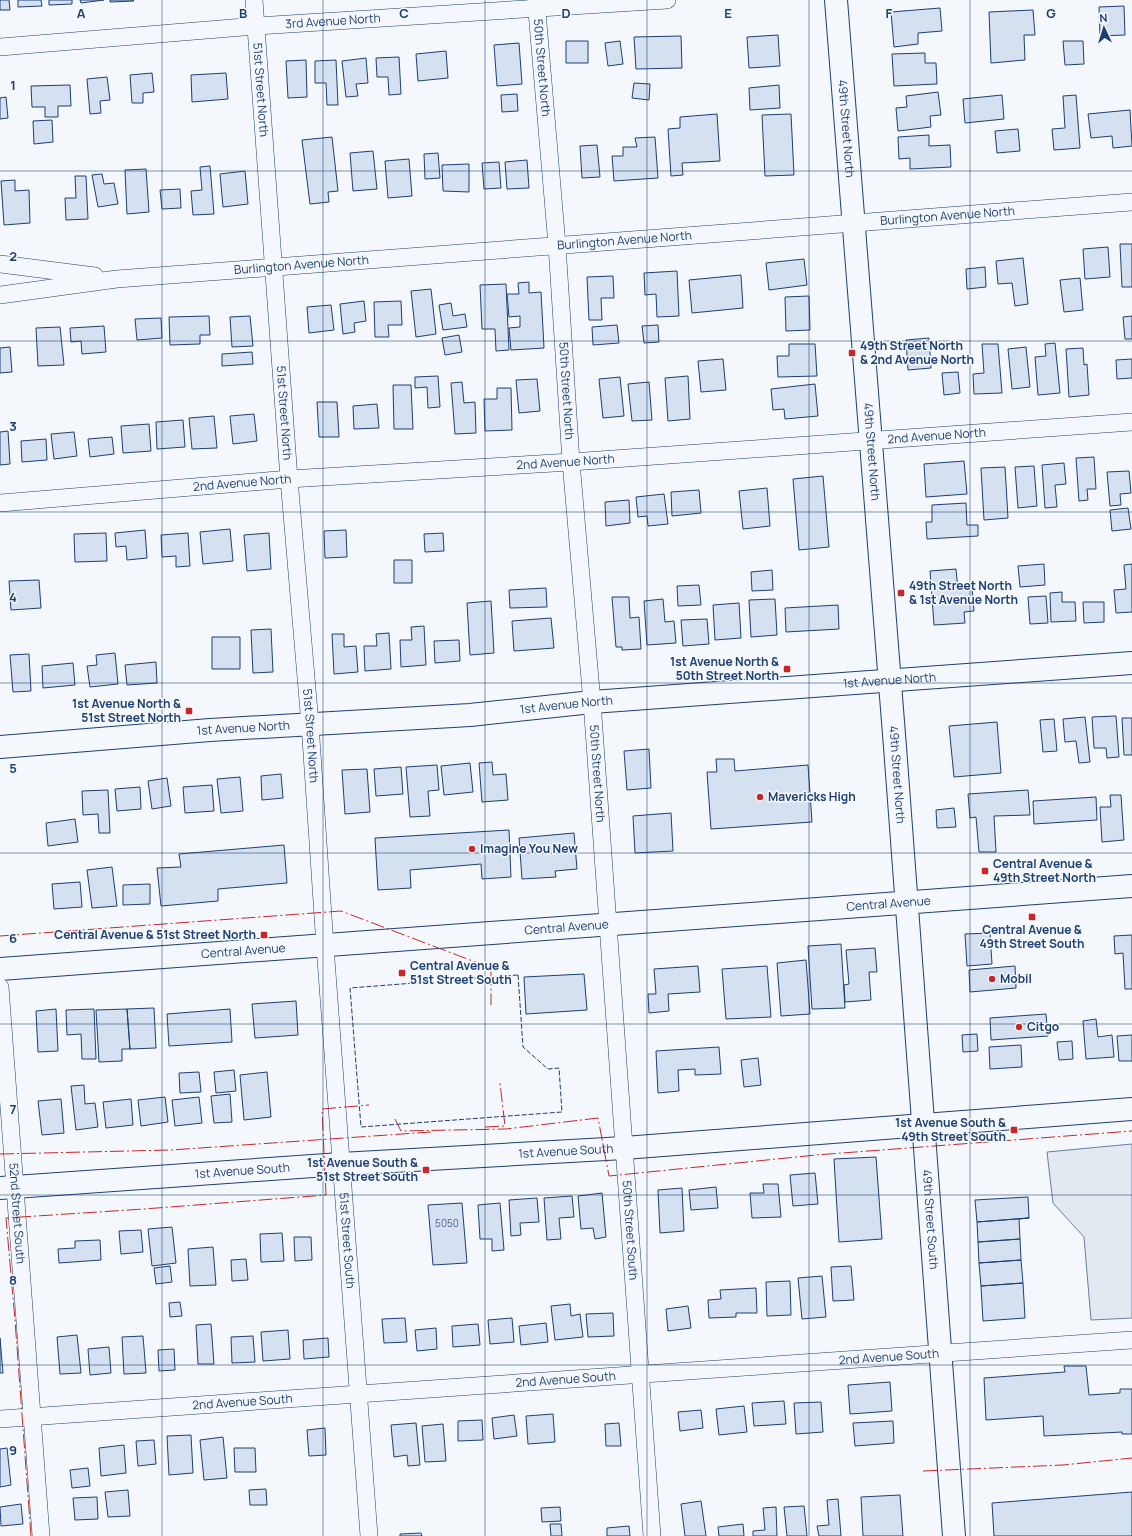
<svg xmlns="http://www.w3.org/2000/svg" width="1132" height="1536" viewBox="0 0 1132 1536" font-family="Manrope,sans-serif">
  <style>
    .green { fill: #e3e9f0; stroke: #687fa3 }
    .building { fill: #d5e0f0; stroke: #1d3f73 }
    .lines { fill: none; stroke-linecap: round; stroke-linejoin: round }
    .minor-casing { stroke: #1d3f73; stroke-width: 18 }
    .major-casing { stroke: #1d3f73; stroke-width: 24 }
    .minor { stroke: #f4f7fb; stroke-width: 17 }
    .major { stroke: #f4f7fb; stroke-width: 22 }
    .fence { stroke: #1d3f73; stroke-width: 1; stroke-dasharray: 5 2; stroke-linecap: butt }
    .power { stroke: #c62828; stroke-width: 1; stroke-dasharray: 14 3 2 3; stroke-linecap: butt }
    .grid { fill: none; stroke: #1d3f73; stroke-width: 1; stroke-opacity: 0.55 }
    .poi-dot { fill: #c62828; stroke: #f4f7fb; stroke-width: 1.5 }
    .labels { text-anchor: middle; stroke-width: 3; stroke-linejoin: round; paint-order: stroke }
    .number-label { font-size: 10px; fill: #4b6792 }
    .street-label { font-size: 12px; fill: #1d3f73; stroke: #f4f7fb }
    .poi-label { font-size: 12px; font-weight: bold; fill: #1d3f73; stroke: #f4f7fb; text-anchor: start }
    .grid-label { font-size: 13px; text-anchor: middle; font-weight: bold; fill: #1d3f73; stroke: #f4f7fb; stroke-width: 3; stroke-linejoin: round; paint-order: stroke }
  </style>
  <rect width="100%" height="100%" fill="#f4f7fb"/>
  <path class="green" d="M1132,1144V1318L1091,1320L1084,1237L1053,1203L1047,1152Z"/>
  <path class="building" d="M0,0H9L10,10H0Z
    M18,0H41L42,6L18,7Z
    M49,0H72V4L49,5Z
    M80,0H104L81,3Z
    M110,0H133L134,1L110,2Z
    M1124,6L1125,35L1100,36L1099,7Z
    M940,8L942,31L918,33V44L894,47L891,12Z
    M1033,10L1035,35H1024L1025,60L991,63L989,12Z
    M778,35L780,66L749,68L747,37Z
    M681,36L682,68L636,69L634,37Z
    M566,41H588V63H566Z
    M620,41L623,64L608,66L605,43Z
    M1063,41H1083L1084,64L1065,65Z
    M519,43L522,84L497,86L494,45Z
    M446,51L448,78L418,81L416,54Z
    M925,53V63H936L937,84L894,86L892,54Z
    M399,57L401,94L389,95L388,77H377L376,58Z
    M366,58L368,83L356,84L358,96L346,97L342,61Z
    M306,60L307,97L288,98L286,61Z
    M336,60L338,105H327L326,83H315V61Z
    M152,73L154,92L143,93V103H132L130,75Z
    M226,73L228,99L192,102L191,75Z
    M107,77L110,100L100,101L101,113L90,114L87,79Z
    M634,83L650,84L649,100L632,98Z
    M70,85L71,106H58V117H45V107H32L31,86Z
    M779,85L780,108L750,110L749,88Z
    M938,92L941,115L930,116L931,127L898,131L896,108L907,107L906,96Z
    M517,94L518,111L502,112L501,95Z
    M1002,95L1004,119L965,123L963,99Z
    M1076,95L1080,148L1054,150L1052,129L1065,128L1063,96Z
    M6,97L8,118L0,119V98Z
    M1130,110L1132,146L1113,148L1112,136L1091,138L1088,114Z
    M717,114L720,161L682,163L683,175L671,176L668,129L680,128V117Z
    M791,114L794,175L765,176L762,115Z
    M52,120L53,142L34,144L33,121Z
    M1018,129L1020,151L997,153L995,131Z
    M929,135V146L950,145L951,167L910,169V158L899,159L898,137Z
    M332,137L338,191L328,192L329,202L310,204L302,140Z
    M655,137L658,178L614,181L612,156H623V147H637L635,138Z
    M597,145L600,177L582,178L580,146Z
    M373,151L377,189L353,191L350,153Z
    M438,153L440,178L425,179L424,154Z
    M409,159L412,196L388,198L385,161Z
    M527,160L529,188L507,189L505,162Z
    M499,162L501,188L484,189L482,163Z
    M469,164V192L443,191L442,165Z
    M210,166L214,214L193,215L191,191L202,190L200,167Z
    M146,169L149,212L127,214L125,170Z
    M245,171L248,204L223,207L220,174Z
    M102,174L104,184L114,183L118,204L98,207L92,175Z
    M75,176H86L88,219L66,220L65,198H76Z
    M15,180V191L29,190L30,223L4,225L1,181Z
    M180,189L181,208L162,209L160,190Z
    M1120,244H1132V287H1122Z
    M1108,247L1110,277L1085,279L1083,249Z
    M1023,258L1028,304L1015,306L1012,283L998,284L996,261Z
    M804,259L807,285L769,290L766,263Z
    M985,267L986,287L967,289L966,269Z
    M677,271L679,316L657,317L656,294L645,295L644,273Z
    M741,275L743,308L692,313L689,280Z
    M613,276L614,298H601L602,320H589L587,277Z
    M1080,278L1083,310L1064,312L1060,280Z
    M529,282V293L541,292L544,348L511,350L509,328L520,327V316L509,317L507,294H519L518,283Z
    M506,284L509,350L496,351L495,329H482L480,285Z
    M431,289L436,334L416,337L411,291Z
    M809,296L810,330L786,331L785,297Z
    M364,301L366,321L354,323L355,332L343,334L340,304Z
    M401,301L402,325H388L389,337H375L374,302Z
    M451,303L453,316L465,314L467,327L443,330L439,305Z
    M331,305L334,330L309,333L307,307Z
    M209,316L210,335H200V344L170,345L169,317Z
    M250,316L253,346L232,347L230,317Z
    M1132,316V339H1125L1123,317Z
    M161,318L162,338L137,340L135,319Z
    M617,325L619,343L593,345L592,327Z
    M658,325L659,342L644,343L642,326Z
    M104,326L106,352L82,354L81,341L71,342L70,328Z
    M60,327L64,365L38,366L36,328Z
    M459,335L462,352L445,355L442,338Z
    M929,338L931,368L908,370L906,340Z
    M1055,343L1060,393L1038,395L1035,357L1046,356L1045,344Z
    M789,344H815L817,376L778,377L777,356H789Z
    M982,344H998L1002,393L974,394L973,374L984,373Z
    M10,347L12,372L0,373V348Z
    M1026,347L1030,387L1012,389L1008,349Z
    M1083,348L1084,365L1087,364L1089,395L1069,397L1066,349Z
    M252,352L253,364L222,366V354Z
    M723,359L726,390L701,392L698,361Z
    M1132,359V378L1117,379L1116,360Z
    M958,372L960,393L944,395L942,373Z
    M438,376L440,407L428,408L427,387L415,388V377Z
    M688,376L690,419L668,421L665,378Z
    M620,377L624,416L603,418L599,379Z
    M537,379L540,411L519,413L516,380Z
    M462,382L464,403L475,402L476,433L455,434L451,383Z
    M649,382L652,420L632,421L628,384Z
    M815,384L818,416L785,419L784,409L773,410L771,389Z
    M393,385H411L413,429H394Z
    M497,388H511L512,430L485,431L484,399H497Z
    M317,402H337L339,437H319Z
    M377,404L379,428L354,429L353,406Z
    M254,414L257,441L233,444L230,416Z
    M214,416L217,448L192,449L189,418Z
    M183,420L185,447L157,449L156,422Z
    M149,424L151,451L123,453L121,426Z
    M8,431L10,464L0,465V432Z
    M74,432L77,456L54,459L51,434Z
    M112,437L114,454L90,457L88,439Z
    M46,439L47,460L22,462L21,441Z
    M1094,457L1096,489H1087L1088,500L1079,501L1076,458Z
    M964,461L967,494L926,497L924,464Z
    M1064,463L1066,484L1055,485L1057,507L1045,508L1042,465Z
    M1034,466L1037,506L1018,508L1015,467Z
    M1005,467L1008,518L984,520L981,468Z
    M1129,471L1131,493L1120,494L1121,505L1110,506L1107,472Z
    M823,476L829,547L799,550L793,479Z
    M767,488L770,526L743,529L739,491Z
    M699,490L701,513L672,516L671,492Z
    M664,494L668,524L648,526L647,516L638,517L636,497Z
    M629,500L630,523L606,526L605,502Z
    M966,503L967,525H978V536L927,539L926,522H932V505Z
    M1128,508L1131,529L1112,531L1110,510Z
    M230,529L233,561L203,564L200,532Z
    M145,530L147,558L127,560L126,546L116,547L115,533Z
    M346,530L347,557L325,558L324,531Z
    M106,533L107,561L75,562L74,534Z
    M188,533L190,566L176,567V556L162,557L161,535Z
    M269,533L271,569L247,571L244,535Z
    M443,533L444,551L425,552L424,534Z
    M394,560H412V583H394Z
    M1044,564L1045,585L1020,587L1018,566Z
    M1132,564V612L1116,613L1114,590L1126,589L1124,565Z
    M956,569L958,590L972,588L974,611L964,612L965,623L934,625L930,571Z
    M772,570L773,590L752,591L751,572Z
    M39,580L41,608L11,610L9,581Z
    M699,585L701,605L678,606L677,586Z
    M546,588L547,607L510,608L509,590Z
    M1062,592V602H1075L1076,621L1051,622L1050,593Z
    M1046,596L1048,623L1030,624L1028,597Z
    M612,597H629L630,618L639,617L641,649L622,650V647H616Z
    M663,599L665,622L674,621L676,643L647,645L644,601Z
    M775,599L777,635L751,637L749,600Z
    M491,601L494,653L470,655L467,603Z
    M1083,602H1104V622L1084,623Z
    M739,603L741,638L715,640L713,605Z
    M838,605L839,629L786,632L785,608Z
    M551,618L554,648L514,651L512,621Z
    M707,619L709,644L683,646L681,620Z
    M424,626L426,665L401,667L400,640H412L411,627Z
    M271,629L273,672L253,673L251,630Z
    M389,633L391,669L365,671L364,646H377L376,634Z
    M332,634H344V647L356,646L358,672L334,674Z
    M212,637H240V669H212Z
    M459,640L460,661L435,663L434,641Z
    M115,653L118,684L90,687L87,666L97,665L96,655Z
    M29,654L31,691L13,692L10,655Z
    M156,662L157,683L127,685L125,665Z
    M73,663L75,685L43,688L42,666Z
    M1116,716L1119,757L1107,758L1106,748H1094L1092,717Z
    M1085,717L1090,762L1079,763L1076,741L1065,742L1063,719Z
    M1122,718H1132V755H1124Z
    M1054,719L1057,751L1043,752L1040,720Z
    M997,722L1001,773L954,777L949,726Z
    M649,749L651,788L627,790L624,751Z
    M716,759H734L735,771L808,765L812,822L711,829L707,772H717Z
    M492,762L493,775L506,774L508,800L482,802L479,763Z
    M470,763L473,792L444,795L441,766Z
    M437,765L439,790L428,791L430,816L410,817L406,767Z
    M401,767L403,794L376,796L374,769Z
    M367,769L370,812L345,814L342,770Z
    M281,774L283,798L262,800L261,776Z
    M240,777L243,811L221,813L217,779Z
    M167,778L171,806L152,809L148,781Z
    M212,785L214,811L185,813L183,787Z
    M140,787L141,809L117,811L115,789Z
    M108,790L110,833H99L98,814L83,815L82,791Z
    M1028,790L1030,815L994,816L996,852H979L976,817L970,818L968,794Z
    M1110,795H1121L1124,840L1102,842L1100,807H1111Z
    M1096,797L1097,820L1034,824L1033,801Z
    M954,808L956,827L937,828L936,810Z
    M671,813L673,851L635,853L633,816Z
    M75,819L78,842L48,846L46,823Z
    M509,830L511,877L482,879L481,864L410,870L411,888L378,890L375,838Z
    M574,833L577,869L555,871L556,877L522,879L519,838Z
    M284,845L287,883L218,889V901L161,906L157,868L181,867L179,854Z
    M112,867L117,906L92,908L87,870Z
    M80,882L82,907L54,909L52,884Z
    M150,884V904L123,905V885Z
    M990,933L992,964L967,966L965,934Z
    M1132,935V989H1125L1123,953L1115,954L1114,936Z
    M841,944L845,1008L812,1009L808,946Z
    M875,948L877,972H869L871,1000L845,1002L844,985L849,984L846,950Z
    M806,960L810,1014L781,1016L777,963Z
    M698,966L700,992L668,994L669,1011L649,1013L648,994H656L654,969Z
    M767,966L771,1017L726,1019L722,969Z
    M1015,966L1016,988L970,992L969,970Z
    M584,974L587,1010L526,1014L524,977Z
    M296,1001L298,1035L255,1038L252,1004Z
    M154,1008L156,1048L130,1049L127,1009Z
    M56,1009L58,1051L38,1052L36,1011Z
    M94,1009L96,1059H82L81,1034L67,1035L66,1010Z
    M127,1009L130,1049H122V1061L99,1062L96,1010Z
    M230,1009L232,1042L169,1046L167,1014Z
    M1046,1014L1048,1036L991,1040L990,1018Z
    M1096,1019L1098,1037L1112,1035L1114,1057L1086,1059L1083,1021Z
    M977,1034L978,1051L963,1052L962,1035Z
    M1132,1035V1061H1119L1117,1036Z
    M1072,1041L1073,1059L1059,1060L1057,1042Z
    M1021,1045L1022,1067L990,1069L989,1047Z
    M719,1047L721,1074L695,1075V1069L678,1070L679,1091L658,1093L656,1051Z
    M758,1058L761,1085L744,1087L741,1060Z
    M234,1070L236,1091L216,1093L214,1072Z
    M199,1072L201,1092L180,1093L179,1073Z
    M267,1072L271,1117L244,1120L240,1075Z
    M84,1085L85,1104L95,1103L98,1127L76,1130L71,1086Z
    M230,1094L232,1122L214,1123L211,1096Z
    M165,1097L168,1122L141,1126L138,1100Z
    M199,1097L202,1123L175,1126L172,1100Z
    M61,1099L64,1133L42,1135L38,1101Z
    M131,1099L133,1125L106,1128L103,1102Z
    M876,1157L882,1239L839,1242L834,1159Z
    M815,1173L818,1204L793,1206L790,1175Z
    M763,1184H778L781,1217L752,1218L750,1193H764Z
    M716,1187L718,1208L691,1210L689,1190Z
    M682,1188L684,1231L660,1233L658,1190Z
    M602,1193L606,1237L595,1239L593,1228L581,1229L578,1196Z
    M572,1196L574,1217L559,1218L561,1239L547,1240L544,1198Z
    M1028,1197L1029,1218L977,1222L975,1200Z
    M537,1198L539,1222L520,1223L521,1235L511,1236L509,1200Z
    M462,1203L467,1263L433,1265L428,1205Z
    M500,1203L504,1250L492,1251V1239H480L478,1205Z
    M1029,1218L1019,1219L1020,1239L978,1242L977,1222Z
    M172,1227L176,1263L152,1266L148,1229Z
    M141,1230L143,1252L121,1254L119,1231Z
    M282,1233L284,1261L261,1262L260,1234Z
    M294,1237H311L312,1260L295,1261Z
    M1020,1239L1021,1260L979,1263L978,1242Z
    M100,1240L101,1260L59,1263L58,1249L75,1248V1241Z
    M213,1247L216,1285L190,1286L188,1249Z
    M246,1259L248,1280L232,1281L231,1260Z
    M1021,1260L1023,1283L981,1286L979,1263Z
    M170,1266L172,1282L156,1284L154,1268Z
    M851,1266L854,1300L833,1301L831,1267Z
    M822,1276L826,1317L802,1319L798,1278Z
    M790,1281L791,1315L767,1316L766,1282Z
    M1023,1283L1025,1318L983,1321L981,1286Z
    M756,1288L757,1313H736V1317L709,1318L708,1300L721,1299L720,1290Z
    M180,1302L182,1316L170,1317L169,1303Z
    M570,1304L571,1316L580,1314L583,1337L555,1340L551,1306Z
    M688,1306L691,1328L668,1331L666,1309Z
    M613,1313L614,1336L588,1337L586,1314Z
    M405,1318L407,1342L384,1343L382,1319Z
    M512,1318L514,1342L490,1344L488,1320Z
    M546,1323L548,1342L521,1345L519,1326Z
    M211,1324L214,1364H198L196,1325Z
    M478,1324L480,1345L453,1347L452,1326Z
    M436,1328L437,1349L417,1351L415,1330Z
    M288,1330L290,1359L263,1361L261,1332Z
    M77,1335L81,1373L60,1374L57,1337Z
    M143,1336L146,1373L124,1374L122,1337Z
    M253,1336L255,1362L232,1363L231,1337Z
    M0,1338L3,1373H0Z
    M328,1338L329,1357L304,1359L303,1340Z
    M109,1347L111,1373L90,1375L88,1349Z
    M174,1349L175,1370L159,1371L158,1350Z
    M1064,1366H1086L1089,1395L1120,1393V1389H1132V1434H1122V1432L1044,1436L1043,1416L986,1420L984,1378L1065,1372Z
    M890,1382L892,1411L850,1414L848,1385Z
    M784,1401L786,1424L754,1426L752,1403Z
    M821,1402L823,1432L796,1434L794,1403Z
    M744,1406L747,1432L719,1435L716,1409Z
    M701,1410L703,1428L680,1431L678,1412Z
    M553,1414L555,1442L528,1444L526,1416Z
    M514,1415L517,1436L494,1439L492,1418Z
    M482,1420L483,1440L458,1441V1421Z
    M893,1421L894,1443L855,1446L853,1423Z
    M416,1423L420,1465L408,1466L407,1455L394,1457L391,1425Z
    M619,1423L621,1446H606L605,1424Z
    M443,1424L446,1461L425,1462L422,1426Z
    M325,1428L326,1455L309,1456L307,1430Z
    M191,1435L193,1473L169,1475L167,1436Z
    M223,1437L227,1478L204,1480L200,1440Z
    M154,1440L156,1464L138,1466L136,1441Z
    M124,1445L126,1473L101,1476L99,1448Z
    M7,1448L11,1485L0,1487V1449Z
    M234,1448H255L256,1472H235Z
    M88,1468L90,1486L72,1488L70,1470Z
    M266,1489L267,1505H250L249,1490Z
    M128,1490L130,1516L108,1517L105,1492Z
    M1132,1492V1536H994L992,1503Z
    M900,1495L903,1536H863L861,1497Z
    M97,1497L98,1519L75,1520L73,1498Z
    M838,1499L841,1536H819L817,1526L829,1525L827,1500Z
    M701,1501L706,1536H685L681,1504Z
    M21,1504L23,1524L1,1526L0,1507Z
    M804,1506L807,1536H787L784,1507Z
    M560,1507L561,1521L542,1522L541,1508Z
    M776,1507L777,1536H753V1531L765,1530L763,1508Z
    M550,1524H561L562,1536H551Z
    M743,1524L744,1536H719L718,1527Z
    M629,1526L630,1536H607V1528Z
    M421,1533L422,1536H400V1534Z"/>
  <g class="lines">
    <defs>
      <g id="minor">
        <path id="s1" d="M254,0L289,479L310,724L325,946L369,1536"/>
        <path id="s2" d="M536,0L557,245L571,462L592,702L652,1536"/>
        <path id="s3" d="M0,47L257,26L667,0"/>
        <path d="M0,264L95,276"/>
        <path id="s4" d="M0,295L117,279L1132,202"/>
        <path id="s5" d="M0,503L289,479L571,462L1132,422"/>
        <path id="s6" d="M0,987L41,1536"/>
        <path id="s7" d="M0,1419L1132,1340"/>
      </g>
      <g id="major">
        <path id="s8" d="M836,0L895,747L954,1536"/>
        <path id="s9" d="M0,747L210,730L470,715L592,702L1132,663"/>
        <path id="s10" d="M0,969L1132,886"/>
        <path id="s11" d="M0,1188L341,1164L624,1148L1132,1109"/>
      </g>
    </defs>
    <use href="#minor" class="minor-casing"/>
    <use href="#major" class="major-casing"/>
    <use href="#minor" class="minor"/>
    <use href="#major" class="major"/>
    <path class="fence" d="M518,975L523,1047L548,1069L559,1068L562,1112L361,1127L350,988Z"/>
    <path class="power" d="M0,936L341,911L491,968V1005
      M395,1119L401,1131L506,1129L598,1118L609,1176L816,1155L1132,1131
      M485,1127L505,1126L500,1083
      M0,1154L171,1150L431,1132
      M923,1471L1063,1465L1132,1458
      M31,1536L15,1320L6,1218L144,1209L326,1195L322,1109L369,1105"/>
  </g>
  <path class="grid" d="M162,0V1536M323,0V1536M485,0V1536M647,0V1536M809,0V1536M970,0V1536M0,171H1132M0,341H1132M0,512H1132M0,683H1132M0,853H1132M0,1024H1132M0,1195H1132M0,1365H1132"/>
  <g class="poi-dot">
    <rect x="848" y="349" width="8" height="8" rx="2"/>
    <rect x="897" y="589" width="8" height="8" rx="2"/>
    <rect x="783" y="665" width="8" height="8" rx="2"/>
    <rect x="185" y="707" width="8" height="8" rx="2"/>
    <circle cx="760" cy="797" r="4"/>
    <circle cx="472" cy="849" r="4"/>
    <rect x="981" y="867" width="8" height="8" rx="2"/>
    <rect x="1028" y="913" width="8" height="8" rx="2"/>
    <rect x="260" y="931" width="8" height="8" rx="2"/>
    <rect x="398" y="969" width="8" height="8" rx="2"/>
    <circle cx="992" cy="979" r="4"/>
    <circle cx="1019" cy="1027" r="4"/>
    <rect x="1010" y="1126" width="8" height="8" rx="2"/>
    <rect x="422" y="1166" width="8" height="8" rx="2"/>
  </g>
  <g class="labels">
    <g class="number-label">
      <text x="447" y="1227">5050</text>
    </g>
    <g class="street-label">
      <text dy="4" stroke="none"><textPath href="#s3" startOffset="334">3rd Avenue North</textPath></text>
      <text dy="4" stroke="none"><textPath href="#s2" startOffset="68">50th Street North</textPath></text>
      <text dy="4" stroke="none"><textPath href="#s1" startOffset="90">51st Street North</textPath></text>
      <text dy="4" stroke="none"><textPath href="#s8" startOffset="129">49th Street North</textPath></text>
      <text dy="4" stroke="none"><textPath href="#s4" startOffset="951">Burlington Avenue North</textPath></text>
      <text dy="4" stroke="none"><textPath href="#s4" startOffset="627">Burlington Avenue North</textPath></text>
      <text dy="4" stroke="none"><textPath href="#s4" startOffset="303">Burlington Avenue North</textPath></text>
      <text dy="4" stroke="none"><textPath href="#s2" startOffset="392">50th Street North</textPath></text>
      <text dy="4" stroke="none"><textPath href="#s1" startOffset="414">51st Street North</textPath></text>
      <text dy="4" stroke="none"><textPath href="#s5" startOffset="939">2nd Avenue North</textPath></text>
      <text dy="4" stroke="none"><textPath href="#s8" startOffset="453">49th Street North</textPath></text>
      <text dy="4" stroke="none"><textPath href="#s5" startOffset="567">2nd Avenue North</textPath></text>
      <text dy="4" stroke="none"><textPath href="#s5" startOffset="243">2nd Avenue North</textPath></text>
      <text dy="4" stroke="none"><textPath href="#s9" startOffset="892">1st Avenue North</textPath></text>
      <text dy="4" stroke="none"><textPath href="#s9" startOffset="568">1st Avenue North</textPath></text>
      <text dy="4" stroke="none"><textPath href="#s9" startOffset="244">1st Avenue North</textPath></text>
      <text dy="4" stroke="none"><textPath href="#s1" startOffset="738">51st Street North</textPath></text>
      <text dy="4" stroke="none"><textPath href="#s2" startOffset="776">50th Street North</textPath></text>
      <text dy="4" stroke="none"><textPath href="#s8" startOffset="777">49th Street North</textPath></text>
      <text dy="4" stroke="none"><textPath href="#s10" startOffset="891">Central Avenue</textPath></text>
      <text dy="4" stroke="none"><textPath href="#s10" startOffset="568">Central Avenue</textPath></text>
      <text dy="4" stroke="none"><textPath href="#s10" startOffset="244">Central Avenue</textPath></text>
      <text dy="4" stroke="none"><textPath href="#s11" startOffset="567">1st Avenue South</textPath></text>
      <text dy="4" stroke="none"><textPath href="#s11" startOffset="243">1st Avenue South</textPath></text>
      <text dy="4" stroke="none"><textPath href="#s6" startOffset="227">52nd Street South</textPath></text>
      <text dy="4" stroke="none"><textPath href="#s8" startOffset="1223">49th Street South</textPath></text>
      <text dy="4" stroke="none"><textPath href="#s2" startOffset="1234">50th Street South</textPath></text>
      <text dy="4" stroke="none"><textPath href="#s1" startOffset="1244">51st Street South</textPath></text>
      <text dy="4" stroke="none"><textPath href="#s7" startOffset="891">2nd Avenue South</textPath></text>
      <text dy="4" stroke="none"><textPath href="#s7" startOffset="567">2nd Avenue South</textPath></text>
      <text dy="4" stroke="none"><textPath href="#s7" startOffset="243">2nd Avenue South</textPath></text>
    </g>
    <g class="poi-label">
      <text x="860" y="350">49th Street North<tspan x="860" dy="14">&amp; 2nd Avenue North</tspan></text>
      <text x="909" y="590">49th Street North<tspan x="909" dy="14">&amp; 1st Avenue North</tspan></text>
      <text x="779" y="666" text-anchor="end">1st Avenue North &amp;<tspan x="779" dy="14">50th Street North</tspan></text>
      <text x="181" y="708" text-anchor="end">1st Avenue North &amp;<tspan x="181" dy="14">51st Street North</tspan></text>
      <text x="768" y="801">Mavericks High</text>
      <text x="480" y="853">Imagine You New</text>
      <text x="993" y="868">Central Avenue &amp;<tspan x="993" dy="14">49th Street North</tspan></text>
      <text x="1032" y="934" text-anchor="middle">Central Avenue &amp;<tspan x="1032" dy="14">49th Street South</tspan></text>
      <text x="256" y="939" text-anchor="end">Central Avenue &amp; 51st Street North</text>
      <text x="410" y="970">Central Avenue &amp;<tspan x="410" dy="14">51st Street South</tspan></text>
      <text x="1000" y="983">Mobil</text>
      <text x="1027" y="1031">Citgo</text>
      <text x="1006" y="1127" text-anchor="end">1st Avenue South &amp;<tspan x="1006" dy="14">49th Street South</tspan></text>
      <text x="418" y="1167" text-anchor="end">1st Avenue South &amp;<tspan x="418" dy="14">51st Street South</tspan></text>
    </g>
  </g>
  <g class="grid-label">
    <text x="81" y="18">A</text>
    <text x="243" y="18">B</text>
    <text x="404" y="18">C</text>
    <text x="566" y="18">D</text>
    <text x="728" y="18">E</text>
    <text x="889" y="18">F</text>
    <text x="1051" y="18">G</text>
    <text x="13" y="90">1</text>
    <text x="13" y="261">2</text>
    <text x="13" y="431">3</text>
    <text x="13" y="602">4</text>
    <text x="13" y="773">5</text>
    <text x="13" y="943">6</text>
    <text x="13" y="1114">7</text>
    <text x="13" y="1285">8</text>
    <text x="13" y="1455">9</text>
  </g>
  <g transform="translate(1104 28) rotate(356)" stroke="#f4f7fb" stroke-width="3" paint-order="stroke">
  <path d="M0-3L7 15L0 10L-7 15Z" fill="#1d3f73"/>
  <text y="-6" font-size="11" font-weight="bold" text-anchor="middle" fill="#1d3f73">N</text>
  </g>
</svg>
